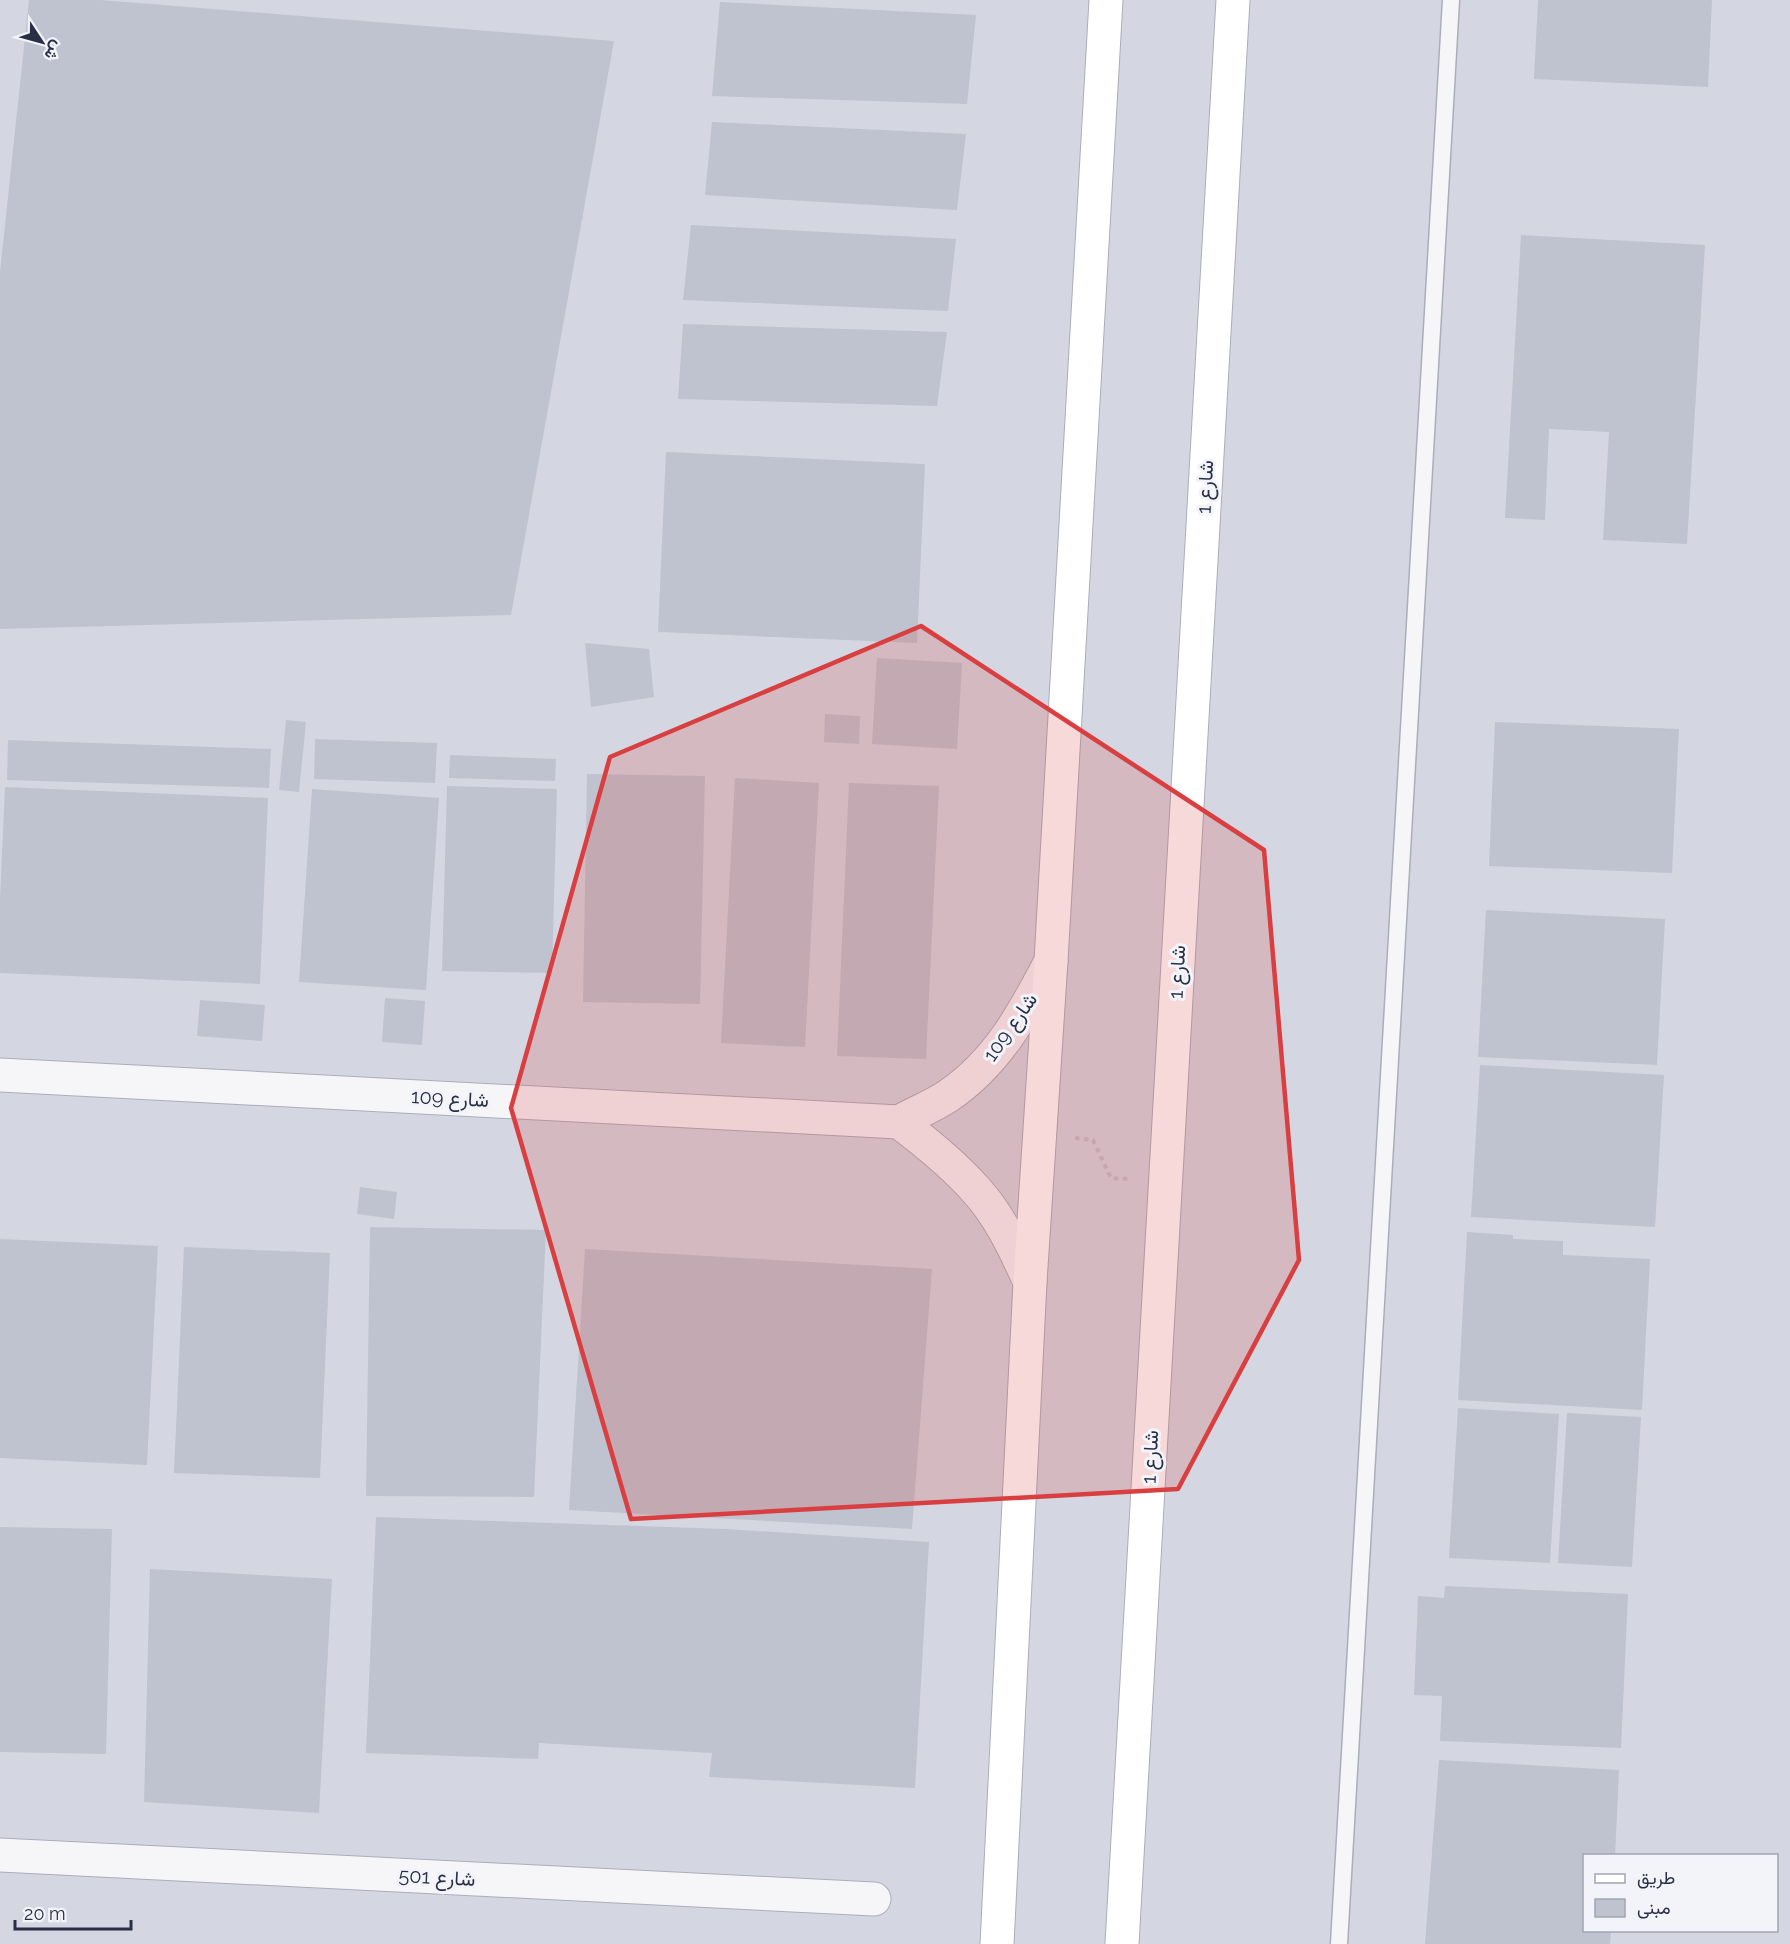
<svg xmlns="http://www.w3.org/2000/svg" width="1790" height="1944" viewBox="0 0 1790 1944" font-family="Raleway,Vazirmatn,sans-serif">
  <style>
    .built { fill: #d4d7e1; fill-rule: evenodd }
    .building { fill: #bfc3cf }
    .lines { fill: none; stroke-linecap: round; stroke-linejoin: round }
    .lane-casing { stroke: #aaaeba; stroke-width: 19 }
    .street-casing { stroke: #aaaeba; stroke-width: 35 }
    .secondary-casing { stroke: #aaaeba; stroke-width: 35 }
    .path { stroke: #c1c2ca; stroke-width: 4; stroke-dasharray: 4.5 4.5; stroke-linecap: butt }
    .lane { stroke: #f6f6f9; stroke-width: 16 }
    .street { stroke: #f6f6f9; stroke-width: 33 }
    .secondary { stroke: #fff; stroke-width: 33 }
    .marked { fill: #d93f40; fill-opacity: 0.2; stroke: #d93f40; stroke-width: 4.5; stroke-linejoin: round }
    .labels { text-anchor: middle; stroke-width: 6; stroke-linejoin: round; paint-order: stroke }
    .street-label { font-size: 20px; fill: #292f45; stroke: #f2f4f9 }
  </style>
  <rect width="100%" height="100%" fill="#e2e5ec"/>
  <path class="built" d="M0,0H1790V1944H0ZM1584,1856H1776V1930H1584Z"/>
  <path class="building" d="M29,0H101L614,41L511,615L0,629V272Z
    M1538,0H1712L1708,87L1534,79Z
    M720,2L976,15L967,104L712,96Z
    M712,122L966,134L957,210L705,195Z
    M691,225L956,239L948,311L683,300Z
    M1521,235L1705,245L1687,544L1603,540L1609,432L1549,429L1545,520L1505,518Z
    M683,324L947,332L937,406L678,399Z
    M666,452L925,464L917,643L658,632Z
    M585,643L649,649L654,697L591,707Z
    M877,658L962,663L957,749L872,744Z
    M825,714L860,716L859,744L824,742Z
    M286,720L306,722L299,792L279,790Z
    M1495,722L1679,729L1672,873L1489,866Z
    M315,739L437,743L435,783L314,779Z
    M8,740L271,749L269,788L7,780Z
    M450,755L556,759L555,781L449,778Z
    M587,774L705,776L700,1004L583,1002Z
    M735,778L819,783L805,1047L721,1043Z
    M849,783L939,786L926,1059L837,1056Z
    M447,786L557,789L552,973L442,971Z
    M5,787L268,798L260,984L0,973V899Z
    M312,789L439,798L426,990L299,982Z
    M1486,910L1665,919L1657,1065L1478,1057Z
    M385,998L425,1001L422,1045L382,1042Z
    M200,1000L265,1005L262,1041L197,1036Z
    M1480,1065L1664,1075L1655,1227L1471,1217Z
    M360,1187L397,1192L394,1219L357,1214Z
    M370,1227L546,1230L534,1497L366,1496Z
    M1467,1232L1513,1235V1239L1563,1241V1255L1650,1259L1642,1410L1458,1400Z
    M0,1239L158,1246L147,1465L0,1458Z
    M184,1247L330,1253L320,1478L174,1473Z
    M585,1249L932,1269L912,1529L569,1510Z
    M1458,1408L1559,1414L1550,1563L1449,1558Z
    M1567,1413L1641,1417L1632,1567L1558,1563Z
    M376,1517L726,1529L929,1542L915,1788L709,1777L712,1753L539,1743L538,1759L366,1753Z
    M0,1527L112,1529L106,1754L0,1752Z
    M150,1569L332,1579L319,1813L144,1802Z
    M1445,1586L1628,1594L1621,1748L1440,1741L1442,1696L1414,1695L1418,1596L1444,1598Z
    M1439,1760L1619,1770L1615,1856H1584V1930H1611L1610,1944H1425Z"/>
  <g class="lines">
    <defs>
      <path id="lane" d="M1339,1944L1451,0"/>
      <path id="street" d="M0,1075L899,1122C915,1113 933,1106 948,1096C998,1062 1024,1013 1051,961
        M899,1122C927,1143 953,1164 976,1190C1000,1216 1015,1250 1030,1282
        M0,1855L874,1899"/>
      <path id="secondary" d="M997,1944L1030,1282L1051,961L1106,0
        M1122,1944L1233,0"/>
    </defs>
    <use href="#lane" class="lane-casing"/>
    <use href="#street" class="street-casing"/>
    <use href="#secondary" class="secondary-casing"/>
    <path class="path" d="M1075,1138L1093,1140L1111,1178L1130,1179"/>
    <use href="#lane" class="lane"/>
    <use href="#street" class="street"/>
    <use href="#secondary" class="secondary"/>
  </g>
  <path class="marked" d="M921,626L1264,850L1299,1260L1178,1489L631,1519L511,1108L610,757Z"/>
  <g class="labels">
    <g class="street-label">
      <text transform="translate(1205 487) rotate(-87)" y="7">شارع 1</text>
      <text transform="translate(1177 972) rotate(-87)" y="7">شارع 1</text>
      <text transform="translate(1010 1027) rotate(-55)" y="7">شارع 109</text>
      <text transform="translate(450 1098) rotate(3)" y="7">شارع 109</text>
      <text transform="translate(1150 1457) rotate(-87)" y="7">شارع 1</text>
      <text transform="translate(437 1877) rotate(3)" y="7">شارع 501</text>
    </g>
  </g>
  <rect x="1583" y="1854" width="195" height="78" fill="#f2f4f9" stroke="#a2a5b1" stroke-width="1.5"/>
  <rect x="1595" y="1874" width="30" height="9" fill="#ffffff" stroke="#a2a5b1" stroke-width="1.5"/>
  <text x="1637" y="1884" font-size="18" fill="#292f45">طريق</text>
  <rect x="1595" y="1899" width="30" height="18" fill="#bfc3cf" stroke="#a2a5b1" stroke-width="1.5"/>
  <text x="1637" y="1914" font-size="18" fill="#292f45">مبنى</text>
  <g transform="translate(42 42) rotate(126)" stroke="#f2f4f9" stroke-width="4.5" paint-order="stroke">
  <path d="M0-4.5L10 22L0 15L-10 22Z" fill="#292f45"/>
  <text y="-9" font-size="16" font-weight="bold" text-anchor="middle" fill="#292f45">ش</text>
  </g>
  <path d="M15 1920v9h116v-9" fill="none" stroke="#292f45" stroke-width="3"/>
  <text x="24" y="1920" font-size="18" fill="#292f45" stroke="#f2f4f9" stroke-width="4.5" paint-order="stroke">20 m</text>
</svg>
